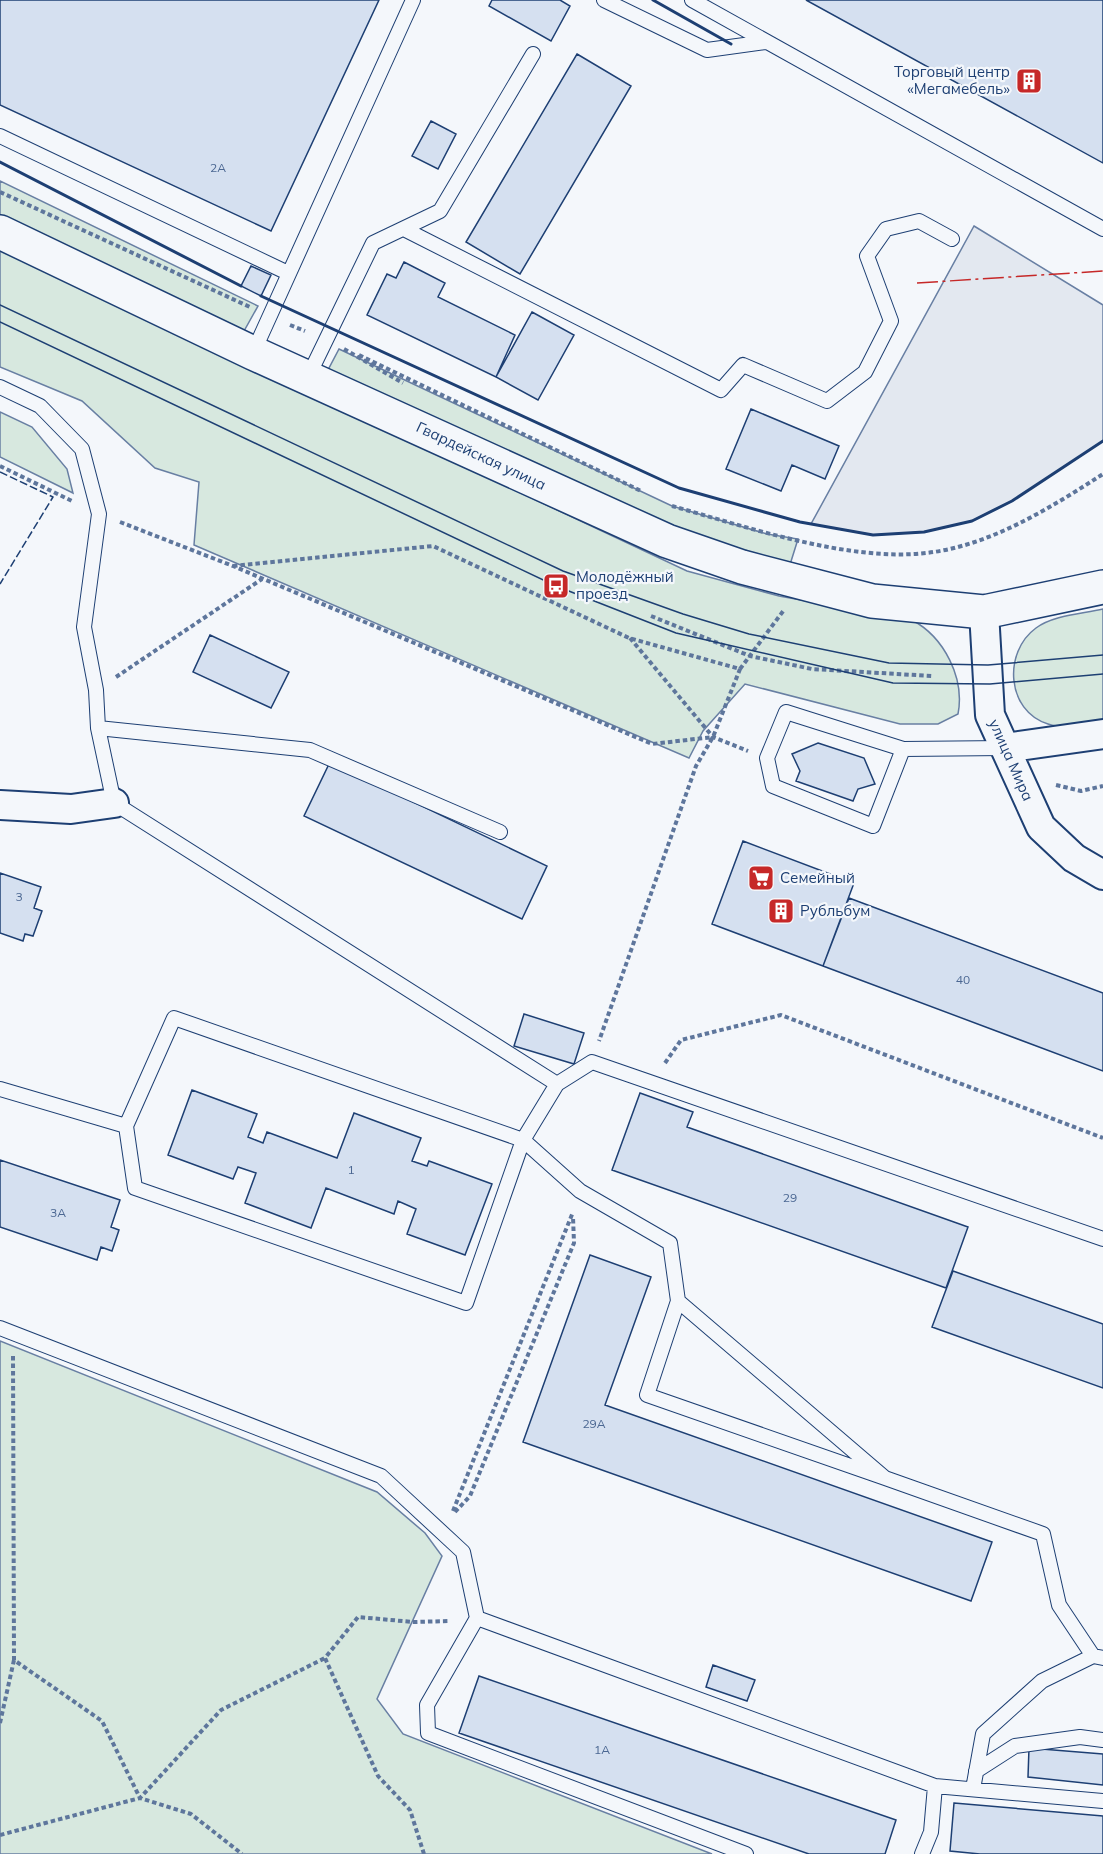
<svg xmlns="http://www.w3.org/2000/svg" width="1103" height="1854" viewBox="0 0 1103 1854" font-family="Mulish,sans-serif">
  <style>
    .green { fill: #d7e8df; stroke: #687fa3; stroke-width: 1.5 }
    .parking { fill: #e3e8f0; stroke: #687fa3; stroke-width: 1.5 }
    .building { fill: #d5e0f0; stroke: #1d3f73; stroke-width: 1.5 }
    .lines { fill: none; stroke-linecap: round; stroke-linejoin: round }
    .service-casing { stroke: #1d3f73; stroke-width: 16 }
    .minor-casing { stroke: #1d3f73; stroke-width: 32 }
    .tertiary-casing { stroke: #1d3f73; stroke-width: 36 }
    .path { stroke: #5e769c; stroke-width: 4; stroke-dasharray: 4.5 3; stroke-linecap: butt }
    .service { stroke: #f4f7fb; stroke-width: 14 }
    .minor { stroke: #f4f7fb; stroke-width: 28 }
    .tertiary { stroke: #f4f7fb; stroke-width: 33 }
    .tram { stroke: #1d3f73; stroke-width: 1.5 }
    .fence { stroke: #1d3f73; stroke-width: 1.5; stroke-dasharray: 8 3; stroke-linecap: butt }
    .wall { stroke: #1d3f73; stroke-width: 3 }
    .power { stroke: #c62828; stroke-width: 1.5; stroke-dasharray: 21 4.5 3 4.5; stroke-linecap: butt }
    .labels { text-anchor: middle; stroke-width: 4.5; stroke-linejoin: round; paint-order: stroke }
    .number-label { font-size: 12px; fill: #4b6792 }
    .poi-label { font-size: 15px; fill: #1d3f73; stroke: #f4f7fb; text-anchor: start }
    .street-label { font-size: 15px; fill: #1d3f73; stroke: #f4f7fb }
  </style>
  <rect width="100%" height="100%" fill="#f4f7fb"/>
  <path class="green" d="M0,181L258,306L244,331L0,215Z
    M0,248L687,571L779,596L912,620C944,637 965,678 958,714L938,724H900L745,684L703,731L689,758L194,545L199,482L155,468L82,401L0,367Z
    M339,349L672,506L767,534L798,539L788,571L675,530L328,370Z
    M0,412L32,427L67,469L73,493L0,457Z
    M1103,609V722C1086,725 1065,730 1048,724C1006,711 1003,652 1036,628C1054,615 1082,614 1103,609Z
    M0,1341L377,1492L425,1533L442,1556L377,1699L403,1734L712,1854H0Z"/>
  <path class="parking" d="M974,226L1103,305V441L1012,501L972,521L924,532L873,535L811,524Z"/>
  <path class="building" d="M0,0H379L271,231L0,105Z
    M492,0H560L570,6L551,41L489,6Z
    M806,0H1103V163Z
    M577,54L631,86L520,274L466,242Z
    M431,121L456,134L438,169L412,156Z
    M404,262L445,283L438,297L515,335L496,377L367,315L387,274L396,278Z
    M251,266L271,275L261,296L241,286Z
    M532,312L574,335L538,400L496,377Z
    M751,409L839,446L825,479L792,465L781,491L726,469Z
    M210,635L289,672L271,708L193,672Z
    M818,743L864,758L875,784L858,789L853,801L796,781L800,771L792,754Z
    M330,762L547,866L522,919L304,816Z
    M743,841L854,883L823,966L712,924Z
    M0,873L41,887L34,908L42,911L33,936L25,934L23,941L0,933Z
    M849,898L1103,993V1071L823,966Z
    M524,1014L584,1033L574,1064L514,1046Z
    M192,1090L257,1114L248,1137L263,1143L267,1132L337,1158L354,1113L421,1138L412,1161L427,1166L429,1161L492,1184L465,1255L407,1234L416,1209L398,1201L394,1214L326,1188L311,1228L245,1203L256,1173L238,1167L233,1179L168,1155Z
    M640,1093L693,1112L687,1127L968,1227L946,1288L612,1170Z
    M0,1160L120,1200L111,1227L119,1230L112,1251L101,1247L97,1260L0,1227Z
    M590,1255L651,1277L605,1405L992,1542L971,1601L523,1442Z
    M953,1271L1103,1324V1388L932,1327Z
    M713,1665L755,1680L747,1701L706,1687Z
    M479,1676L896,1820L885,1854H809L459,1733Z
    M1029,1748L1103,1754V1785L1028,1777Z
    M954,1803L1103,1816V1854H980L950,1851Z"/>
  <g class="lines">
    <defs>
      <path id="service" d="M604,0L707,50L766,42
        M692,0L1103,229
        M0,136L288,273
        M404,229L721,390L743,365L827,401L865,372L891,321L867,256L886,229L919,221L952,239
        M253,353L413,0
        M308,377L373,243L440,211L533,54
        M0,387L40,406L82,449L99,514L84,627L96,690L98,728L114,803L557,1084
        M98,728L310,750L500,832
        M903,749L786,712L767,758L773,786L873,826L903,749L1005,748
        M0,1089L126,1126L174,1018L523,1140L580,1191L670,1243L678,1301L647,1395L885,1478L678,1301
        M126,1126L135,1188L466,1303L523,1140L557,1084L592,1062L1103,1239
        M0,1328L381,1476L463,1552L477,1618L427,1705L428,1733L746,1854
        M885,1478L1043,1534L1059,1605L1093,1656L1103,1658
        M477,1618L935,1786L1103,1801
        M976,1771L1015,1746L1080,1737L1103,1740
        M973,1789L983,1734L1042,1681L1093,1656
        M922,1854L931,1832L935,1786"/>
      <path id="minor" d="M984,612L990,715L1041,827L1074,858L1103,875
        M1005,748L1103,734
        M0,805L71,809L114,803"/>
      <path id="tertiary" d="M0,232L253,353L667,541L742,567L872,601L984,612L1103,587"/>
    </defs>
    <use href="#service" class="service-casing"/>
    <use href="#minor" class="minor-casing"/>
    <use href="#tertiary" class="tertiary-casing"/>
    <path class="path" d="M0,192L250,307
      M290,325L305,331
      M344,349L403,383
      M359,355L641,491
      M0,466L72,501
      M672,506C747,527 849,562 926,553C990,546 1050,508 1103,474
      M120,522L233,566L652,744L713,737
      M233,566L433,546L629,638L740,669L713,737L696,766L599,1041
      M651,616L750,656L812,669L932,676
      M630,638L713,737L748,751
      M740,669L784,610
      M116,677L262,579
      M1056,785L1081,791L1103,786
      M665,1063L681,1040L781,1015L1103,1138
      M13,1356L14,1660L102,1721L140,1798L221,1710L325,1658
      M453,1511L573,1212
      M455,1512L470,1496L574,1243L573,1217
      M0,1723L14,1660
      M0,1835L140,1798L191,1814L242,1854
      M424,1854L410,1810L378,1776L325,1658L358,1617L413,1622L449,1621"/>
    <use href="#service" class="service"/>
    <use href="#minor" class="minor"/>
    <use href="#tertiary" class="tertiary"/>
    <path class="tram" d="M0,305L563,571L683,614L749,634L889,663L988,665L1103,655
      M0,322L556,586L676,633L893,683L990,684L1103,674"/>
    <path class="fence" d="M0,472L53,497L0,584"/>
    <path class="wall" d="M653,0L731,44
      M0,162L241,286
      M261,296L679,488L800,522L873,535L924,532L972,521L1012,501L1103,441"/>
    <path class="power" d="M917,283L1103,271"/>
  </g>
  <defs>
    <symbol id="building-square" viewBox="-11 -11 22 22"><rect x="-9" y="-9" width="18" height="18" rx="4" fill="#c62828" stroke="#f4f7fb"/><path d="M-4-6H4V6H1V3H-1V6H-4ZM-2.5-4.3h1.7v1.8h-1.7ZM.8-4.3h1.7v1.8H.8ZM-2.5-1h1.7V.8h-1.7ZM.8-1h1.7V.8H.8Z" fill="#fff"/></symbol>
    <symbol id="bus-square" viewBox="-11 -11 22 22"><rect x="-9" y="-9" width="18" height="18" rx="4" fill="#c62828" stroke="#f4f7fb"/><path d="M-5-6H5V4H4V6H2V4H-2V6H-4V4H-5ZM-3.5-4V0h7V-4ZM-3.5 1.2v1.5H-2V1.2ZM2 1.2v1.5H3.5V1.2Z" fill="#fff"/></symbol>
    <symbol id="supermarket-square" viewBox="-11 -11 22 22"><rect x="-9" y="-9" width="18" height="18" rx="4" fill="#c62828" stroke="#f4f7fb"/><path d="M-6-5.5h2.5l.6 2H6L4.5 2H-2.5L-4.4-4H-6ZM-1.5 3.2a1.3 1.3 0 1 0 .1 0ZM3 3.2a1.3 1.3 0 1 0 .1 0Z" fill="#fff"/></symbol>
  </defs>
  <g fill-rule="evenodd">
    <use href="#building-square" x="1014" y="66" width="30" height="30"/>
    <use href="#bus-square" x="541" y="571" width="30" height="30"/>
    <use href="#supermarket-square" x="746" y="863" width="30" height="30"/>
    <use href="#building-square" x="766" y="896" width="30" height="30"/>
  </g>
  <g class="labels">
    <g class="number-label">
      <text x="218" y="172">2А</text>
      <text x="19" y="901">3</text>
      <text x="963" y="984">40</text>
      <text x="351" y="1174">1</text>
      <text x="790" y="1202">29</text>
      <text x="58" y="1217">3А</text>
      <text x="594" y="1428">29А</text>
      <text x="602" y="1754">1А</text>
    </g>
    <g class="poi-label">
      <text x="1010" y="77" text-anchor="end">Торговый центр<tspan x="1010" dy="17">«Мегамебель»</tspan></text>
      <text x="576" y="582">Молодёжный<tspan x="576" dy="17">проезд</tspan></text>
      <text x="780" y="883">Семейный</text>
      <text x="800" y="916">Рубльбум</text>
    </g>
    <g class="street-label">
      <text transform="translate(481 456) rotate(25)" y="5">Гвардейская улица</text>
      <text transform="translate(1011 760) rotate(66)" y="5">улица Мира</text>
    </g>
  </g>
</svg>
